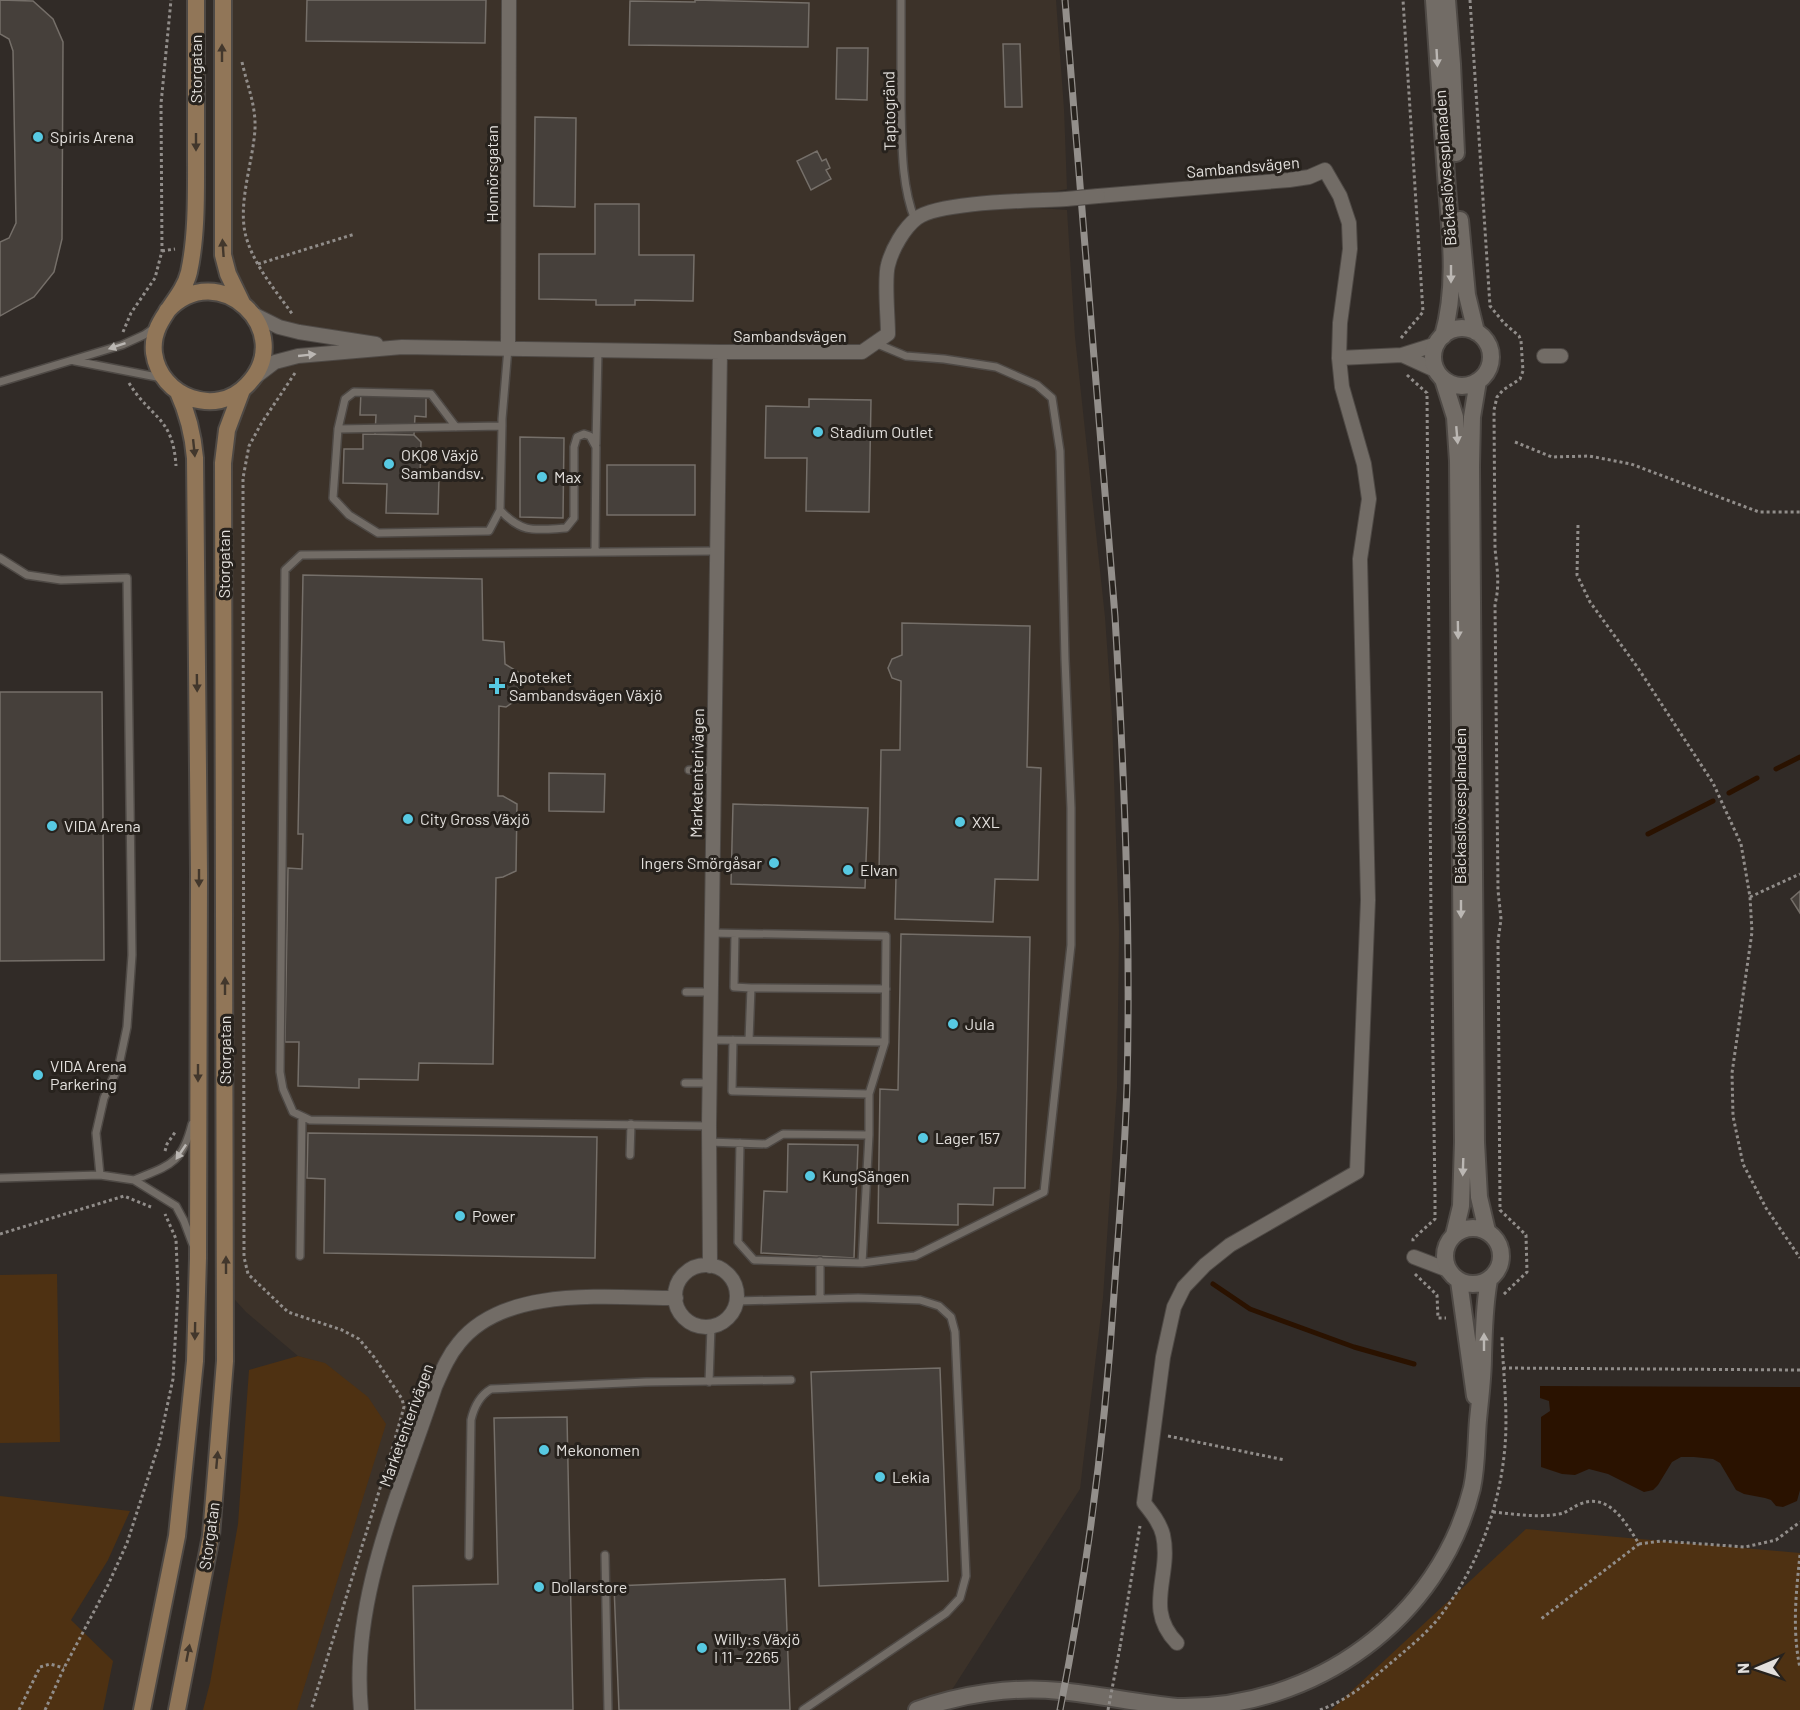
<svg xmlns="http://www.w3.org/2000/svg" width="1800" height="1710" viewBox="0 0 1800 1710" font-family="Barlow,sans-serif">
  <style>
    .built { fill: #3c3229 }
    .green { fill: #4e3112 }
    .water { fill: #2a1200 }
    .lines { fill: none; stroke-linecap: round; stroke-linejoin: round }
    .stream { stroke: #2a1200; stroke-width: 5 }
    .building { fill: #46403b; stroke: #756f69; stroke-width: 1.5 }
    .service-casing { stroke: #4e4945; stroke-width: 10 }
    .minor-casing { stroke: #4e4945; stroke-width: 16 }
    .tertiary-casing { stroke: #4e4945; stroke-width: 20 }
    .secondary-casing { stroke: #4e4945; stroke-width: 20 }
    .path { stroke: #918d8a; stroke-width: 3; stroke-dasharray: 3 3; stroke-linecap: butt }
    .service { stroke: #726c66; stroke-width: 7 }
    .minor { stroke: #726c66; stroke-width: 14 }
    .tertiary { stroke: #726c66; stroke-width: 16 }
    .secondary { stroke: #917658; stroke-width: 16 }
    .rail-casing { stroke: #938f8b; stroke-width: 7 }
    .rail { stroke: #27221d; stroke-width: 4.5; stroke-dasharray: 14; stroke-linecap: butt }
    .minor-bridge-casing { stroke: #4e4945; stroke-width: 16; stroke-linecap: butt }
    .path-bridge { stroke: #918d8a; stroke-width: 3; stroke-dasharray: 3 3; stroke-linecap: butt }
    .minor-bridge { stroke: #726c66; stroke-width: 14 }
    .oneway { fill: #42372c }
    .oneway2 { fill: #bbb7b3 }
    .poi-dot { fill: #57c9e2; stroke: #27221d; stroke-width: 2 }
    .labels { text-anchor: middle; stroke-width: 6; stroke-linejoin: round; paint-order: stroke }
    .street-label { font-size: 16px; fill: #e3e0dd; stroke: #27221d }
    .poi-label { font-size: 16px; fill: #e3e0dd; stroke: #27221d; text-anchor: start }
  </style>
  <rect width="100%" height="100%" fill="#312b27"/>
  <path class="built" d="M223,0H1056L1064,109L1067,189L987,204L1067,210L1075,337L1105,617L1112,716L1119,931L1117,1088L1103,1298L1080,1489L941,1707L937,1710H295L325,1364L298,1356L246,1312L226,1290L224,621L234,410L275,362L398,348L299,332L253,314L228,274Z"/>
  <path class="green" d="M57,1274L60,1442L0,1443V1275Z
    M298,1356L325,1363L368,1397L386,1424L297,1710H203L210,1683L238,1524L249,1370Z
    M0,1496L130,1511L108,1560L71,1620L113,1661L103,1710H0Z
    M1526,1529L1800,1553V1710H1331Z"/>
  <path class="water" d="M1540,1386L1800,1387V1490L1797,1501L1783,1507L1776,1506L1771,1500L1765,1498L1744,1494L1736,1490L1720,1463L1713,1459L1694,1457H1681L1672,1462L1658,1485L1653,1490L1644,1492L1608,1474L1589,1469L1575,1475L1562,1474L1541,1467V1417L1550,1411L1549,1401L1540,1398Z"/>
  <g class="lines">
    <path class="stream" d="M1776,769L1800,757
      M1729,793L1757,778
      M1648,834L1713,801
      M1213,1284L1250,1309L1354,1347L1414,1364"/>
  </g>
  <path class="building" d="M0,0L33,1L53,19L63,42L62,239L54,272L34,297L0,316V242L9,238L16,223L13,51L9,39L0,34Z
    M307,0H486L485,43L306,41Z
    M695,0L809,3L808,47L629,45L630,1L695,2Z
    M1003,44H1020L1022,107H1005Z
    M837,48H868L867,100L836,99Z
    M535,117L576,118L575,207L534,206Z
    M817,151L822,161L826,159L830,168L826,170L831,179L811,190L797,161Z
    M595,204H639V255H694L693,301L635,300V305H596V300L539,299V254H595Z
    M361,391L426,393V417L415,416L414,435L375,434L376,415H360Z
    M809,399L871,400L869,512L806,511L807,458H765L766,406L809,407Z
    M363,434L414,435L421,442L420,477L439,478L438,514L386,513L387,484L343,483L344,449H363Z
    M520,437L564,438L563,518L520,517Z
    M607,465H695V515H607Z
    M303,575L482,579L483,640L504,642L505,664L518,672V699L506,707L499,706L498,796H503L517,804L516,871L503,877L496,878L493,1064L419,1063L418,1080L359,1079V1088L298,1086L299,1042H285L288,868L302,869L303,834H298Z
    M902,623L1030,626L1027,767L1041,768L1038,880L995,879L993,922L895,919L896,876L879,875L881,750H900L901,681L892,678L888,668L892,659L902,655Z
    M0,692H102L104,960L0,961Z
    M549,773L605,774L604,812L549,811Z
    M733,804L868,808L865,888L731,884Z
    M1800,891V913L1791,899Z
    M901,934L1030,937L1025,1188H994L993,1205L958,1204V1225L878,1223L880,1089L898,1090Z
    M308,1133L597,1137L595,1258L324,1253L325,1179L307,1178Z
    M788,1144L858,1145L854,1258L761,1253L764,1191L787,1192Z
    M940,1368L948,1581L819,1586L811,1372Z
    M567,1417L573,1710H415L413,1586L498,1584L494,1418Z
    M785,1579L790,1710H619L614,1586Z"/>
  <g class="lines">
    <defs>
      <path id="service" d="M901,0C901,35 901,71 901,106C902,143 901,185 915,220
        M75,361L162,378
        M0,382L122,345L144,335L154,328
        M502,426L338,429L333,498L349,515L378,533L489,531L500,510L502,426V419L508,348
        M338,429L345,399L354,392L431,394L456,427
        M596,444L598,350
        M500,510C522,534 535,530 566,528L574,518V447L577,437L584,434L590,436L596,447L595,552
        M0,558L27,575L61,580L127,578L132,955L127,1027L119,1065L104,1098L96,1133L100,1175L134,1180L176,1206L184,1221L193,1245
        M689,770H714
        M735,934L734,987L751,988L749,1040
        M751,988L886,989
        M686,992H711
        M710,1040L885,1042L886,936L711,933
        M733,1040L732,1091L869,1094L885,1042
        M685,1083H709
        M709,1126L310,1120L293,1112L283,1089L280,1072L285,570L301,555L717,551
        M869,1135V1094
        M709,1142L766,1144L783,1134L869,1135L862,1263L754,1260L738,1242L740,1143
        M630,1155L631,1124
        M0,1178L100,1175
        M134,1180C170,1165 182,1164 192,1124
        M300,1256L302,1117
        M820,1261V1299
        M862,1263L915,1256L1044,1192L1071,945V808L1065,659L1060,451L1052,398L1037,385L996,367L944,359L906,356L875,343
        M737,1301L858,1298L920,1300L939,1306L951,1317L955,1332L966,1576L960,1598L946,1613L803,1710
        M709,1382L711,1327
        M605,1555L608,1710
        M469,1556L471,1420C474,1407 479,1396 491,1389L646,1382L791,1380"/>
      <path id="minor" d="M1098,196L1289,180L1309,177L1325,170L1340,196L1349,223L1350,249L1340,323L1339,358L1342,387L1364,464L1369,499L1360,559L1368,900L1357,1172L1230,1245L1205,1265L1184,1287L1174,1307L1163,1357L1144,1503C1152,1513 1160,1523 1163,1535C1172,1576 1143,1608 1177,1643
        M253,314L279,327L299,332L376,344
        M508,348L509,0
        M1402,355L1437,371
        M1544,356H1561
        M1339,358L1402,355L1437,344
        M254,378L275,362L298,356L402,347L720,352H862L888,334C888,317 884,279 888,265C892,249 904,228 917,218C941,201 1034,201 1066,199
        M1414,1257L1448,1270
        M675 1296a31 31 0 1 1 62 0a31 31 0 1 1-62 0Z
        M710,1266L709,1126L720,352
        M361,1710C350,1598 401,1491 435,1387C442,1371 448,1356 459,1343C505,1285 609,1298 676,1298"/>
      <path id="tertiary" d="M1434,0C1438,58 1442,117 1446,175C1450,228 1458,284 1443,336
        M1447,0L1452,64L1456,153
        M1460,220L1467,295L1476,332
        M1433 357a29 29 0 1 1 58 0a29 29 0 1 1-58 0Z
        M1443,379L1455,417L1458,461L1463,1142L1461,1206L1454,1235
        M1478,381L1472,417L1471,466L1476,1142L1479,1197L1487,1231
        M1445 1256a28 28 0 1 1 56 0a28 28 0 1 1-56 0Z
        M1459,1281L1475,1396
        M917,1710C961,1694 1013,1686 1060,1691C1099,1695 1138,1703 1177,1707C1315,1710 1440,1618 1472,1488C1477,1465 1476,1443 1478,1420C1480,1399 1483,1378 1483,1356C1484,1330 1484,1306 1489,1280"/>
      <path id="secondary" d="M223,0V255L228,274L242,303
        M167,311C218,255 299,332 247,385C216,418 160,397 154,353C150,319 182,302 189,272C197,235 196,192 196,154C196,103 196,51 196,0
        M142,1710L177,1536L195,1361L198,1258L199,874L195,458C193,434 188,414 178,392
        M177,1710L211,1536L225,1361L223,463L227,430L242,390"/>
    </defs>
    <use href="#service" class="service-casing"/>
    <use href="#minor" class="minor-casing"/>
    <use href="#tertiary" class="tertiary-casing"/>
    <use href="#secondary" class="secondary-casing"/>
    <path class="path" d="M1470,0L1490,306L1504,323L1519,336L1521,341L1523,371L1520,379L1503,390L1497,397L1494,410L1495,549C1497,567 1500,585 1495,604L1498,890L1501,919L1498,941L1500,1210L1526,1235L1527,1272L1503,1295
      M242,62C247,85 256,105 255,129C253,163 236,207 247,240C256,268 276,291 293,315
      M162,251L175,249
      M258,264L355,234
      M123,332L131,313L155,278L162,251L161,104L171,0
      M1401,338L1423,312L1403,0
      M295,373L261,424L249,446L243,478L244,1257L248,1274L288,1312L342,1330L359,1339L374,1357L402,1399L404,1407L391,1453L311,1710
      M1407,375L1427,393L1431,920L1435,1196V1219L1413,1239V1243
      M129,383C151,419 173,416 176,466
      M1515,442L1552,457L1589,456L1631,464L1759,512H1800
      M1578,525L1577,575L1590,602L1638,668L1713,783L1741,844L1750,897L1752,932L1732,1073L1733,1116L1743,1164L1766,1208L1800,1258
      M1750,897L1800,874
      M165,1151L167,1144L176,1131
      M0,1234L124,1196L151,1207
      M1415,1274L1437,1295L1438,1318H1446
      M1503,1368L1800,1370
      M1168,1436L1285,1460
      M1493,1512C1515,1514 1537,1518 1559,1514C1567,1513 1572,1507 1580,1504C1609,1492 1626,1523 1639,1544L1541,1619
      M1639,1544L1661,1541L1745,1547L1776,1540L1800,1522
      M1800,1555C1796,1593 1792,1630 1800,1668
      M1120,1647L1140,1526
      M19,1710L40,1667L50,1664L64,1668
      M45,1710L64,1668L108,1585L127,1543L159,1444L173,1379L178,1290L176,1239L165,1214
      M1320,1710C1351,1699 1374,1677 1399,1656C1413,1644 1430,1630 1441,1615C1478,1566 1500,1507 1505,1446C1508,1410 1503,1373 1502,1337"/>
    <use href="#service" class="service"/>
    <use href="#minor" class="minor"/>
    <use href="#tertiary" class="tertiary"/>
    <use href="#secondary" class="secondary"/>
    <defs>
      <path id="rail" d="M1060,1710C1087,1573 1105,1434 1114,1294C1119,1224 1125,1155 1127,1085C1131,929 1124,772 1115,616L1065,0"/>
    </defs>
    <use href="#rail" class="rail-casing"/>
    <use href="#rail" class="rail"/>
    <defs>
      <path id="minor-bridge" d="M1066,199L1098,196"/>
    </defs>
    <use href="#minor-bridge" class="minor-bridge-casing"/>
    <path class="path-bridge" d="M1108,1710L1120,1647"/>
    <use href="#minor-bridge" class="minor-bridge"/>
  </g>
  <defs><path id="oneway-solid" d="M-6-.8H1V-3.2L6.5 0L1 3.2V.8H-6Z" transform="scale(1.5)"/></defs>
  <g class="oneway">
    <use href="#oneway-solid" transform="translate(222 53) rotate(-90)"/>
    <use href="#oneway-solid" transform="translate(196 142) rotate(90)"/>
    <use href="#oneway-solid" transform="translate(223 248) rotate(-94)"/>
    <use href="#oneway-solid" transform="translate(194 448) rotate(84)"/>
    <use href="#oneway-solid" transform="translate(197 683) rotate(89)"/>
    <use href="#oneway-solid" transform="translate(199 878) rotate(90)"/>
    <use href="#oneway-solid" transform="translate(225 986) rotate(-90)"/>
    <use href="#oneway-solid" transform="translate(198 1073) rotate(90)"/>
    <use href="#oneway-solid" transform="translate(226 1265) rotate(-90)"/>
    <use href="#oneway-solid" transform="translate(195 1331) rotate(91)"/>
    <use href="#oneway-solid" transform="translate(217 1460) rotate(-85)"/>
    <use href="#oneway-solid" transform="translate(188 1653) rotate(-79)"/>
  </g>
  <g class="oneway2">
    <use href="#oneway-solid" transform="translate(1437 58) rotate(87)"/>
    <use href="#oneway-solid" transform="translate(1451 274) rotate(90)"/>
    <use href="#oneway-solid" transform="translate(117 346) rotate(161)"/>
    <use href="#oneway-solid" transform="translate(307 355) rotate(-6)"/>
    <use href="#oneway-solid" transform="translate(1457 435) rotate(85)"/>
    <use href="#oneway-solid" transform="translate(1458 630) rotate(89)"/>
    <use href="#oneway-solid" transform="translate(1461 909) rotate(90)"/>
    <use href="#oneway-solid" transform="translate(181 1152) rotate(124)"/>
    <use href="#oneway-solid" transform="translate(1463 1167) rotate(92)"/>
    <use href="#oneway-solid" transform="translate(1484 1342) rotate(-90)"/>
  </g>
  <g class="poi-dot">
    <circle cx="38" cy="137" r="6"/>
    <circle cx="818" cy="432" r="6"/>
    <circle cx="389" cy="464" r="6"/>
    <circle cx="542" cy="477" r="6"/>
    <path d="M494 677h6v6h6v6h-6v6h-6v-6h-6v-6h6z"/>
    <circle cx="408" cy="819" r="6"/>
    <circle cx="960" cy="822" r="6"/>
    <circle cx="52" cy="826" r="6"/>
    <circle cx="774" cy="863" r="6"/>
    <circle cx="848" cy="870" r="6"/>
    <circle cx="953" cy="1024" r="6"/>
    <circle cx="38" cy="1075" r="6"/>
    <circle cx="923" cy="1138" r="6"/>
    <circle cx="810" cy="1176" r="6"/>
    <circle cx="460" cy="1216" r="6"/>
    <circle cx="544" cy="1450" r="6"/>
    <circle cx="880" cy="1477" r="6"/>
    <circle cx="539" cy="1587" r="6"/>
    <circle cx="702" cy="1648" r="6"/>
  </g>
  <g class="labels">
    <g class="street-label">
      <text transform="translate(196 69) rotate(-90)" y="6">Storgatan</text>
      <text transform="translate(889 111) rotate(-91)" y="6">Taptogränd</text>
      <text transform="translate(1243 167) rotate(-5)" y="6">Sambandsvägen</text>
      <text transform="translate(1445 168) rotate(-94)" y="6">Bäckaslövsesplanaden</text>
      <text transform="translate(492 174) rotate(-90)" y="6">Honnörsgatan</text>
      <text x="790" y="342">Sambandsvägen</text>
      <text transform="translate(224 564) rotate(-90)" y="6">Storgatan</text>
      <text transform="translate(697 773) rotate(-89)" y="6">Marketenterivägen</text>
      <text transform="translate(1460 806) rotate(-90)" y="6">Bäckaslövsesplanaden</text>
      <text transform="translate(225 1050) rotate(-90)" y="6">Storgatan</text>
      <text transform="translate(406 1425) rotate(-70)" y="6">Marketenterivägen</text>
      <text transform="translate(209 1536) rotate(-82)" y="6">Storgatan</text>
    </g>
    <g class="poi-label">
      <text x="50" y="143">Spiris Arena</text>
      <text x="830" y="438">Stadium Outlet</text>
      <text x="401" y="461">OKQ8 Växjö<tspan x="401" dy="18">Sambandsv.</tspan></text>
      <text x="554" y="483">Max</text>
      <text x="509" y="683">Apoteket<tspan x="509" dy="18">Sambandsvägen Växjö</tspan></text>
      <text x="420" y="825">City Gross Växjö</text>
      <text x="972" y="828">XXL</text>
      <text x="64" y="832">VIDA Arena</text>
      <text x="762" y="869" text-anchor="end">Ingers Smörgåsar</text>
      <text x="860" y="876">Elvan</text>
      <text x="965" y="1030">Jula</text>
      <text x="50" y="1072">VIDA Arena<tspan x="50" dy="18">Parkering</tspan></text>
      <text x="935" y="1144">Lager 157</text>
      <text x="822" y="1182">KungSängen</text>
      <text x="472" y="1222">Power</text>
      <text x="556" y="1456">Mekonomen</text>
      <text x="892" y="1483">Lekia</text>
      <text x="551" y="1593">Dollarstore</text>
      <text x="714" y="1645">Willy:s Växjö<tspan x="714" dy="18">I 11 - 2265</tspan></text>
    </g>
  </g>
  <g transform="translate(1758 1668) rotate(268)" stroke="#27221d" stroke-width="4.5" paint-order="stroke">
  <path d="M0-4.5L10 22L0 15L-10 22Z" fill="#e3e0dd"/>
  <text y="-9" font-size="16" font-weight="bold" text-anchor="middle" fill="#e3e0dd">N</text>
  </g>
</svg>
